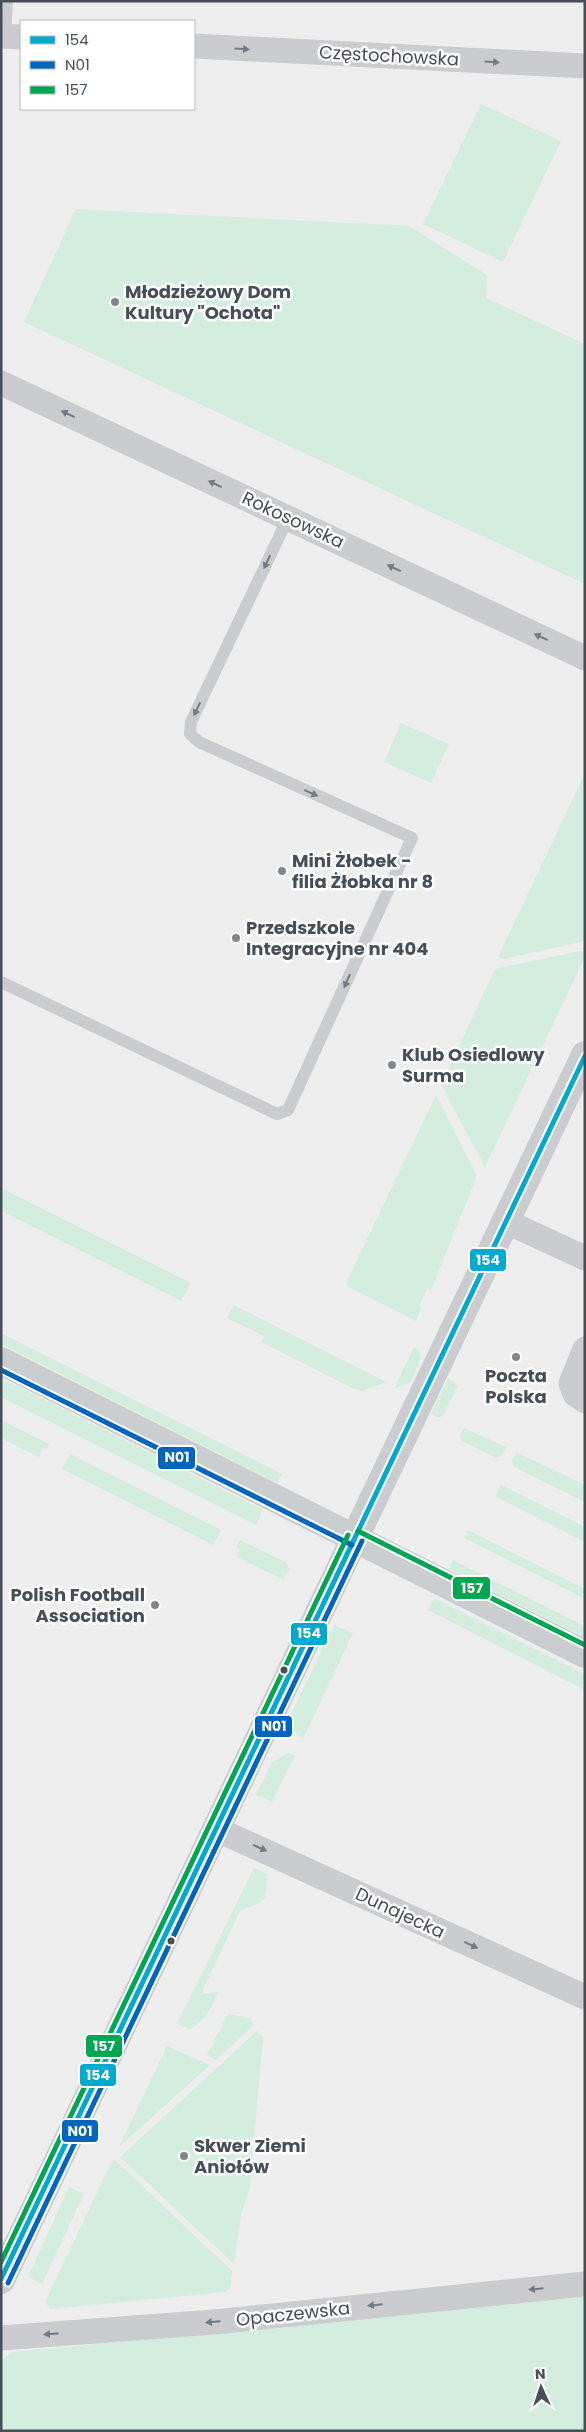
<svg xmlns="http://www.w3.org/2000/svg" width="586" height="2432" viewBox="0 0 586 2432" font-family="Poppins,sans-serif">
  <style>
    .green { fill: #d3eddf }
    .lines { fill: none; stroke-linecap: round; stroke-linejoin: round }
    .service { stroke: #cacccf; stroke-width: 12 }
    .minor { stroke: #cacccf; stroke-width: 25 }
    .tertiary { stroke: #cacccf; stroke-width: 28 }
    .secondary { stroke: #cbced1; stroke-width: 28 }
    .bus-1-casing { stroke: #fff; stroke-width: 9 }
    .bus-2-casing { stroke: #fff; stroke-width: 9 }
    .bus-3-casing { stroke: #fff; stroke-width: 9 }
    .bus-1 { stroke: #00a9ce; stroke-width: 5 }
    .bus-2 { stroke: #0065bd; stroke-width: 5 }
    .bus-3 { stroke: #00a651; stroke-width: 5 }
    .oneway { fill: #747a82 }
    .poi-dot { fill: #81868d; stroke: #fff; stroke-width: 2 }
    .bus-dot { fill: #464e59; stroke: #fff; stroke-width: 2 }
    .labels { text-anchor: middle; stroke-width: 5; stroke-linejoin: round; paint-order: stroke }
    .street-label { font-size: 18px; fill: #464e59; stroke: #fff }
    .poi-label { font-size: 18px; font-weight: bold; fill: #464e59; stroke: #fff; text-anchor: start }
    .line-badge { stroke: #fff; stroke-width: 2 }
    .badge-label { font-size: 14px; text-anchor: middle; font-weight: bold; fill: #fff }
  </style>
  <rect width="100%" height="100%" fill="#efeeee"/>
  <path class="green" d="M481,104L561,141L503,262L423,224Z
    M76,209L409,226L487,275L486,298L585,344V584L24,322Z
    M401,723L449,744L431,783L384,762Z
    M585,773V941L503,959L498,957Z
    M580,951L585,952V957L485,1167L441,1085L495,969Z
    M436,1095L477,1176L431,1290L427,1288L419,1306L422,1307L416,1321L347,1286L346,1283Z
    M1,1188L191,1283L181,1301L1,1211Z
    M234,1305L386,1382L362,1391L354,1389L261,1342L264,1336L227,1318Z
    M1,1333L282,1474L277,1483L1,1344Z
    M414,1347L419,1351L421,1358L411,1382L394,1389Z
    M1,1378L263,1510L256,1525L1,1397Z
    M448,1378L455,1382L457,1387L443,1416L438,1417L431,1414Z
    M1,1420L49,1444L47,1449L43,1447L39,1457L1,1438Z
    M464,1428L506,1447L501,1456L496,1458L462,1441L460,1435Z
    M516,1452L585,1485V1502L514,1467L512,1461Z
    M70,1454L221,1530L213,1545L62,1469Z
    M501,1485L585,1527V1542L495,1496Z
    M468,1530L585,1589V1599L464,1538Z
    M240,1540L287,1563L289,1569L284,1580L236,1557L240,1550L236,1547Z
    M453,1560L585,1626V1638L449,1569Z
    M434,1598L585,1674V1690L428,1610Z
    M334,1625L353,1633L303,1739C293,1732 289,1725 292,1712Z
    M288,1753L295,1755L272,1802L256,1795L272,1762Z
    M254,1868L267,1874C266,1904 267,1900 240,1911L201,1994L218,1992C211,2008 206,2020 190,2029L177,2024Z
    M228,2014L251,2018L254,2025L216,2060L207,2055Z
    M257,2031L263,2037L250,2187L241,2214L234,2264L120,2157Z
    M167,2046L210,2065L119,2147Z
    M115,2160L232,2271L230,2289L226,2292L51,2309L45,2302L110,2165Z
    M69,2187L84,2194L42,2284L28,2277Z
    M585,2297V2431H1V2361L12,2352Z"/>
  <g class="lines">
    <path class="service" d="M5,36L7,1
      M1,982L277,1114L288,1110L412,838L199,742L190,734L191,722L288,518"/>
    <path class="minor" d="M1,36L21,37
      M194,46L585,66
      M1,383L585,658
      M505,1221L585,1258
      M585,1349L571,1383L575,1394L585,1401
      M216,1829L585,1997
      M1,2338L214,2322L585,2284"/>
    <path class="tertiary" d="M1,2280L585,1055"/>
    <path class="secondary" d="M1,1361L585,1654"/>
    <defs>
      <path id="bus-1" d="M1,2279L585,1056"/>
      <path id="bus-2" d="M1,1370L352,1545
        M8,2283L362,1541"/>
      <path id="bus-3" d="M358,1531L585,1645
        M1,2262L348,1535"/>
    </defs>
    <use href="#bus-1" class="bus-1-casing"/>
    <use href="#bus-2" class="bus-2-casing"/>
    <use href="#bus-3" class="bus-3-casing"/>
    <use href="#bus-1" class="bus-1"/>
    <use href="#bus-2" class="bus-2"/>
    <use href="#bus-3" class="bus-3"/>
  </g>
  <defs><path id="oneway-solid" d="M-6-.8H1V-3.2L6.5 0L1 3.2V.8H-6Z" transform="scale(1.25)"/></defs>
  <g class="oneway">
    <use href="#oneway-solid" transform="translate(242 49) rotate(3)"/>
    <use href="#oneway-solid" transform="translate(492 62) rotate(3)"/>
    <use href="#oneway-solid" transform="translate(68 414) rotate(-155)"/>
    <use href="#oneway-solid" transform="translate(215 484) rotate(-155)"/>
    <use href="#oneway-solid" transform="translate(267 562) rotate(115)"/>
    <use href="#oneway-solid" transform="translate(394 568) rotate(-155)"/>
    <use href="#oneway-solid" transform="translate(541 637) rotate(-155)"/>
    <use href="#oneway-solid" transform="translate(197 709) rotate(116)"/>
    <use href="#oneway-solid" transform="translate(311 793) rotate(24)"/>
    <use href="#oneway-solid" transform="translate(347 981) rotate(114)"/>
    <use href="#oneway-solid" transform="translate(260 1848) rotate(24)"/>
    <use href="#oneway-solid" transform="translate(471 1945) rotate(25)"/>
    <use href="#oneway-solid" transform="translate(536 2289) rotate(174)"/>
    <use href="#oneway-solid" transform="translate(375 2305) rotate(174)"/>
    <use href="#oneway-solid" transform="translate(213 2322) rotate(175)"/>
    <use href="#oneway-solid" transform="translate(51 2334) rotate(176)"/>
  </g>
  <g class="poi-dot">
    <circle cx="115" cy="302" r="5"/>
    <circle cx="282" cy="871" r="5"/>
    <circle cx="236" cy="938" r="5"/>
    <circle cx="392" cy="1065" r="5"/>
    <circle cx="516" cy="1357" r="5"/>
    <circle cx="155" cy="1605" r="5"/>
    <circle cx="184" cy="2156" r="5"/>
  </g>
  <g class="bus-dot">
    <circle cx="284" cy="1670" r="4.5"/>
    <circle cx="171" cy="1941" r="4.5"/>
  </g>
  <g class="labels">
    <g class="street-label">
      <text transform="translate(389 56) rotate(3)" y="6">Częstochowska</text>
      <text transform="translate(293 520) rotate(25)" y="6">Rokosowska</text>
      <text transform="translate(400 1913) rotate(25)" y="6">Dunajecka</text>
      <text transform="translate(293 2314) rotate(-6)" y="6">Opaczewska</text>
    </g>
    <g class="poi-label">
      <text x="125" y="298">Młodzieżowy Dom<tspan x="125" dy="21">Kultury "Ochota"</tspan></text>
      <text x="292" y="867">Mini Żłobek -<tspan x="292" dy="21">filia Żłobka nr 8</tspan></text>
      <text x="246" y="934">Przedszkole<tspan x="246" dy="21">Integracyjne nr 404</tspan></text>
      <text x="402" y="1061">Klub Osiedlowy<tspan x="402" dy="21">Surma</tspan></text>
      <text x="516" y="1382" text-anchor="middle">Poczta<tspan x="516" dy="21">Polska</tspan></text>
      <text x="145" y="1601" text-anchor="end">Polish Football<tspan x="145" dy="21">Association</tspan></text>
      <text x="194" y="2152">Skwer Ziemi<tspan x="194" dy="21">Aniołów</tspan></text>
    </g>
  </g>
  <g class="line-badge">
    <rect x="469" y="1248" width="38" height="24" rx="5" fill="#00a9ce"/>
    <rect x="157" y="1446" width="39" height="24" rx="5" fill="#0065bd"/>
    <rect x="452" y="1576" width="39" height="24" rx="5" fill="#00a651"/>
    <rect x="290" y="1622" width="38" height="24" rx="5" fill="#00a9ce"/>
    <rect x="254" y="1715" width="39" height="23" rx="5" fill="#0065bd"/>
    <rect x="85" y="2034" width="38" height="24" rx="5" fill="#00a651"/>
    <rect x="79" y="2063" width="38" height="24" rx="5" fill="#00a9ce"/>
    <rect x="61" y="2119" width="38" height="24" rx="5" fill="#0065bd"/>
  </g>
  <g class="badge-label">
    <text x="488" y="1265">154</text>
    <text x="177" y="1462">N01</text>
    <text x="472" y="1593">157</text>
    <text x="309" y="1638">154</text>
    <text x="274" y="1731">N01</text>
    <text x="104" y="2051">157</text>
    <text x="98" y="2080">154</text>
    <text x="80" y="2136">N01</text>
  </g>
  <rect width="586" height="2432" fill="none" stroke="#464e59" stroke-width="5"/>
  <rect x="20" y="20" width="175" height="90" fill="#ffffff" stroke="#b5b8bd"/>
  <rect x="30" y="36" width="25" height="8" fill="#00a9ce" stroke="#b5b8bd"/>
  <text x="65" y="45" font-size="15" fill="#464e59">154</text>
  <rect x="30" y="61" width="25" height="8" fill="#0065bd" stroke="#b5b8bd"/>
  <text x="65" y="70" font-size="15" fill="#464e59">N01</text>
  <rect x="30" y="86" width="25" height="8" fill="#00a651" stroke="#b5b8bd"/>
  <text x="65" y="95" font-size="15" fill="#464e59">157</text>
  <g transform="translate(541 2387) rotate(357)" stroke="#ffffff" stroke-width="4" paint-order="stroke">
  <path d="M0-4L9 19L0 12L-9 19Z" fill="#464e59"/>
  <text y="-8" font-size="14" font-weight="bold" text-anchor="middle" fill="#464e59">N</text>
  </g>
</svg>
